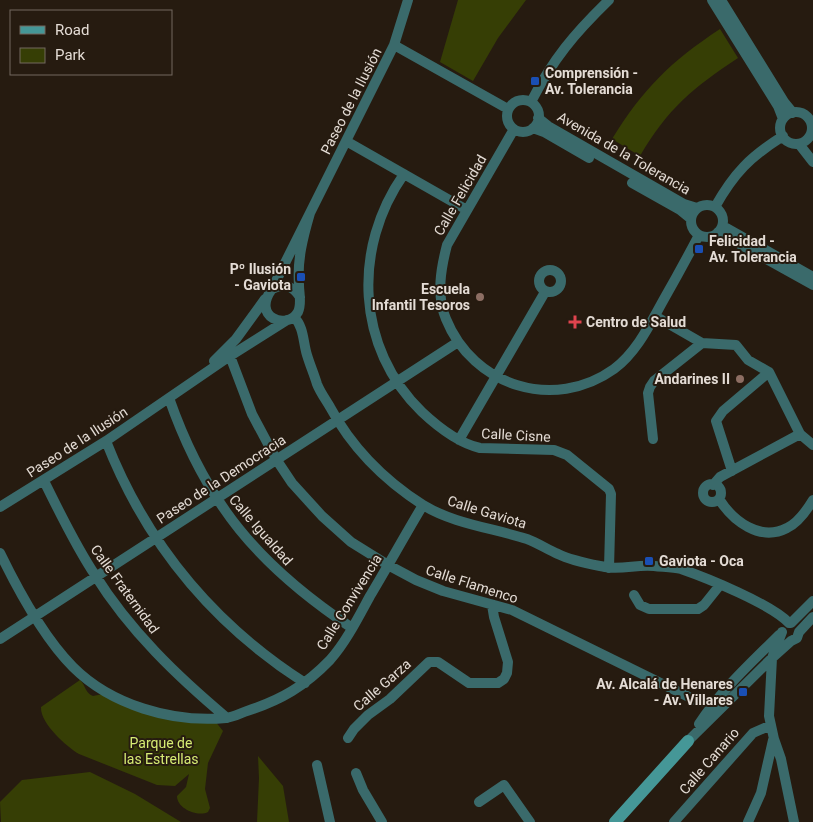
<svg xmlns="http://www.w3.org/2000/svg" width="813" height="822" viewBox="0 0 813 822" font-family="Roboto,sans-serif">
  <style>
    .green { fill: #363e05 }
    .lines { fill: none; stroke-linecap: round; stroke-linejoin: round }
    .street { stroke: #3a6a6b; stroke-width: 10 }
    .secondary { stroke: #459797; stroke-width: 12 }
    .transit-dot { fill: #1a4fb4; stroke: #261b10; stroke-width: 2 }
    .education-dot { fill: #8d6e63; stroke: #261b10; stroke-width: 2 }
    .health-dot { fill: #e0444e; stroke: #261b10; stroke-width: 2 }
    .labels { text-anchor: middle; stroke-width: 4; stroke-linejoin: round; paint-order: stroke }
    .poi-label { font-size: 14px; font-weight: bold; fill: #e4dcd5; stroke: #261b10; text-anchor: start }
    .street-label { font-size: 14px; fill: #e4dcd5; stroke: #261b10 }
    .park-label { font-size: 14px; fill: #d6eb73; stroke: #261b10 }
  </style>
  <rect width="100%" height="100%" fill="#261b10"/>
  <path class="green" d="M458,0H526L498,38L473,81L440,62Z
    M720,29L738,58C693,88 668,108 640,156L612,139C643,89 670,62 720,29Z
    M80,680C86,686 85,693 93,696L103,694L123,704L215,721L223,731L208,763L205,789L210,808L208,812C198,817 177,809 177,796L186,787L189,774L175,786L157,785L79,754C66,746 40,723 41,707Z
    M258,756L283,786L289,822H257L259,778Z
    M90,772L135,794L181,822H1L0,802L22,780Z"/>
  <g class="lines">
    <path class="street" d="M712,0L778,106L783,119
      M721,0L784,102L793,113
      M394,45L508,109
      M507 116a16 16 0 1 1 32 0a16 16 0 1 1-32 0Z
      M531,102C553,59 574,34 609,0
      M780 128a16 16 0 1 1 32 0a16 16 0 1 1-32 0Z
      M538,118L548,126L684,204L697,208
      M533,128L544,132L589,158
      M514,129L447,245C441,268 436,295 446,319C473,386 554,412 614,369C637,352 650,324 664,299C676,278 688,256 699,235
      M346,141L467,210
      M799,144L813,162
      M404,174C352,248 356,348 422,412C438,427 458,443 480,448L554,450L567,455L609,489L611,494L609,568
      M632,183L680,210L691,219
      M691 221a16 16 0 1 1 32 0a16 16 0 1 1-32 0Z
      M715,207C734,173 750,157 783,136
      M310,213C303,237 297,260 299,285C299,293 302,304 298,312C287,331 251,317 272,289L394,45L408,0
      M723,226L813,277
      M718,232L813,285
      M539 281a11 11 0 1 1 22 0a11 11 0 1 1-22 0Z
      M272,289C283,283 292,285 300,297
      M655,316L702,343L736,345L748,360L769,372L800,434L813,445
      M294,317C304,327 303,342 307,355C310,365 314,374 317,384C320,392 326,400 330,407C352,448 384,480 423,505C454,524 493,528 527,539C538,543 548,550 558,554C572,561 590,564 605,567C622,570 638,564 654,566C663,567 673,567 681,569C707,578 771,604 789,623
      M230,356L252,414L276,459L292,483L322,516L351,542L388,565L416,580L443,591L512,610L695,700L701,702H714
      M214,361L236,339L265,299
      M169,398C206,504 259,566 352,628
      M653,439L648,393L650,387L654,381L702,343
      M459,440L545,292
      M106,441C146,543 213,624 305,683
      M732,471L716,421L723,411L769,372
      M44,481C60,513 75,545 95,575C130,631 177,676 227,718
      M703 493a9 9 0 1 1 18 0a9 9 0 1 1-18 0Z
      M713,485L720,477L800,434
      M719,499C733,521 760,542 787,528C798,523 807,510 813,500
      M0,507L106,441L230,356L287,320
      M0,553C17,588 45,639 73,667C111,705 172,723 226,718C233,717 241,713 247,711C281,700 305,686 330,660C346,642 358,618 370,596C388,566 405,535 423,505
      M634,595L640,605L649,609H698L704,605L720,585
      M791,623L813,601
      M782,632L772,658L769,716L774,739L781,759L794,822
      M0,639L458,342
      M699,724C721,690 751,663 779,635
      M348,738L354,729L368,715L390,699L429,662H438L469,683H498L504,679L507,673L508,662L494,617L492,605
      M688,741L772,658L791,641L797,638L799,632L813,617
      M317,765L330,822
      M356,773L363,790L382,822
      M479,802L504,785L530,822
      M674,822L753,733L771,725
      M748,822L761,793L773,740"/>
    <path class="secondary" d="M615,822L688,741"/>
  </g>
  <g class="transit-dot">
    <rect x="530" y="76" width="10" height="10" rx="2.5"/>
    <rect x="694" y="244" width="10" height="10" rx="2.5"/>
    <rect x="296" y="272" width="10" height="10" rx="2.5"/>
    <rect x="644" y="556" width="10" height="10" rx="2.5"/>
    <rect x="738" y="687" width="10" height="10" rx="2.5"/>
  </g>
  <g class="education-dot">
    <circle cx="480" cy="297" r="5"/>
    <circle cx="740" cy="379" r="5"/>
  </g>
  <path class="health-dot" d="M572.5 314.5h5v5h5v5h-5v5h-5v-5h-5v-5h5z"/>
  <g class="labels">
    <g class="poi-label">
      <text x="545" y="78">Comprensión -<tspan x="545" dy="16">Av. Tolerancia</tspan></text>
      <text x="709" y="246">Felicidad -<tspan x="709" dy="16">Av. Tolerancia</tspan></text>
      <text x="291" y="274" text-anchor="end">Pº Ilusión<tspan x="291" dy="16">- Gaviota</tspan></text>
      <text x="470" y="294" text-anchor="end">Escuela<tspan x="470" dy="16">Infantil Tesoros</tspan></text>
      <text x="586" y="327">Centro de Salud</text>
      <text x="730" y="384" text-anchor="end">Andarines II</text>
      <text x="659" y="566">Gaviota - Oca</text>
      <text x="733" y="689" text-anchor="end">Av. Alcalá de Henares<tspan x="733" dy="16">- Av. Villares</tspan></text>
    </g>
    <g class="street-label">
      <text transform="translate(351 101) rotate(-63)" y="5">Paseo de la Ilusión</text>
      <text transform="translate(624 153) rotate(30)" y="5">Avenida de la Tolerancia</text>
      <text transform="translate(460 195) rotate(-60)" y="5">Calle Felicidad</text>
      <text transform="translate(516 435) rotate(3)" y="5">Calle Cisne</text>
      <text transform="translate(77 442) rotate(-33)" y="5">Paseo de la Ilusión</text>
      <text transform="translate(221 479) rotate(-33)" y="5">Paseo de la Democracia</text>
      <text transform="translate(487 512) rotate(17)" y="5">Calle Gaviota</text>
      <text transform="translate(261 530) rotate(49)" y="5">Calle Igualdad</text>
      <text transform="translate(472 584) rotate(18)" y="5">Calle Flamenco</text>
      <text transform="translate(125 589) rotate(54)" y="5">Calle Fraternidad</text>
      <text transform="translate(349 602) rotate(-58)" y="5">Calle Convivencia</text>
      <text transform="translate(382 685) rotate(-41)" y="5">Calle Garza</text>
      <text transform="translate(709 761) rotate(-49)" y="5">Calle Canario</text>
    </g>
    <g class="park-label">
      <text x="161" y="748">Parque de<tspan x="161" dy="16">las Estrellas</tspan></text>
    </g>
  </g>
  <rect x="10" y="10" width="162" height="65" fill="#261b10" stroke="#72685f"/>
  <rect x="20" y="26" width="25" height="8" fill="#459797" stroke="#72685f"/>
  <text x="55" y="35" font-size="15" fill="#e4dcd5">Road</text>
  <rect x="20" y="48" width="25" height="15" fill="#363e05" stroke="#72685f"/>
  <text x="55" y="60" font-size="15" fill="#e4dcd5">Park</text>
</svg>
